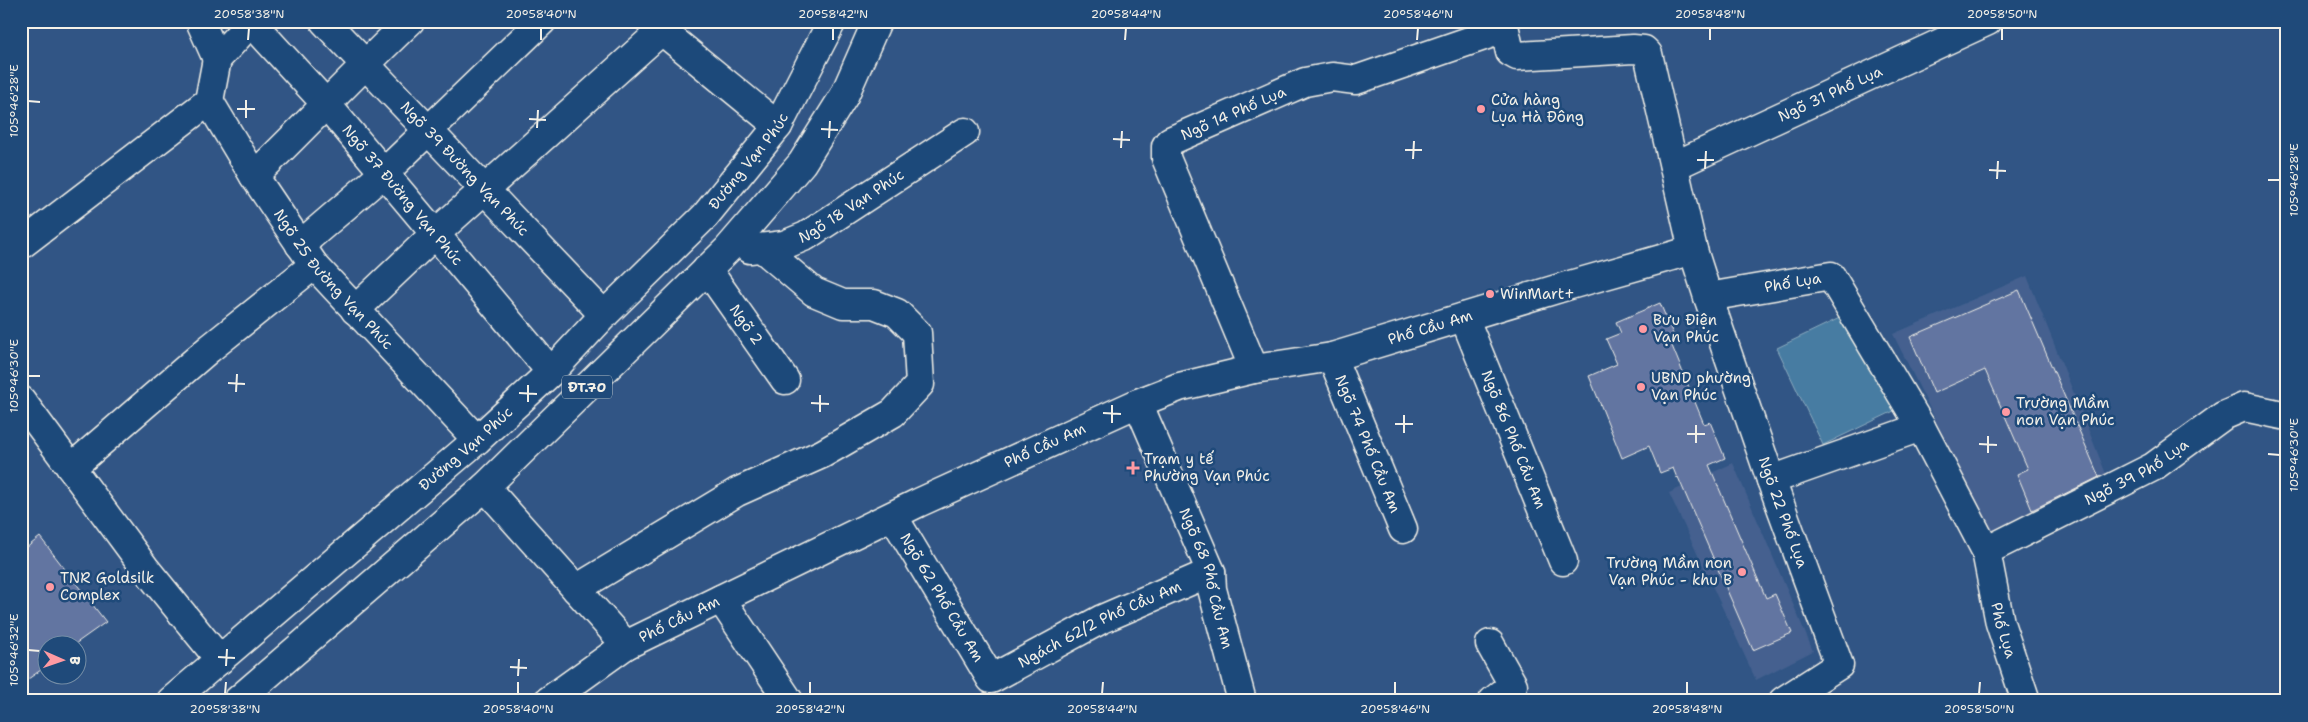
<svg xmlns="http://www.w3.org/2000/svg" width="2308" height="722" viewBox="0 0 2308 722" font-family="'Shantell Sans',sans-serif">
  <style>
    .built { fill: #44618f }
    .water { fill: #467ca2; stroke: #8cabbe }
    .building { fill: #6274a1; stroke: #f4f1e8 }
    .lines { fill: none; stroke-linecap: round; stroke-linejoin: round }
    .minor-casing { stroke: #f4f1e8; stroke-width: 31 }
    .major-casing { stroke: #f4f1e8; stroke-width: 31 }
    .minor { stroke: #1f4a7a; stroke-width: 28 }
    .major { stroke: #1f4a7a; stroke-width: 28 }
    .ticks { fill: none; stroke: #f4f1e8; stroke-width: 2 }
    .poi-dot { fill: #ff9aa2; stroke: #1f4a7a; stroke-width: 2 }
    .labels { text-anchor: middle; stroke-width: 5; stroke-linejoin: round; paint-order: stroke }
    .shield { fill: #1f4a7a; stroke: #b4bfc7; stroke-width: 1 }
    .shield-label { font-size: 14px; font-weight: bold; fill: #f4f1e8 }
    .street-label { font-size: 15px; fill: #f4f1e8; stroke: #1f4a7a }
    .poi-label { font-size: 15px; fill: #f4f1e8; stroke: #1f4a7a; text-anchor: start }
    .neatline { fill: none; stroke: #f4f1e8; stroke-width: 2 }
    .ticks-label { font-size: 12px; text-anchor: middle; fill: #f4f1e8 }
  </style>
  <rect width="100%" height="100%" fill="#315585"/>
  <filter id="ink" filterUnits="userSpaceOnUse"><feTurbulence type="fractalNoise" baseFrequency=".02" numOctaves="2"/><feDisplacementMap in="SourceGraphic" scale="10" xChannelSelector="R" yChannelSelector="G"/><feConvolveMatrix kernelMatrix="1 2 1 2 8 2 1 2 1" color-interpolation-filters="sRGB"/></filter>
  <g filter="url(#ink)">
    <path class="built" d="M2027,276L2112,489L1995,540L1893,334Z
      M1733,463L1813,651L1756,680L1669,493Z"/>
    <path class="water" d="M1850,313L1896,410L1823,445L1777,348Z"/>
    <path class="building" d="M2019,290L2099,477L2032,510L2017,474L2028,469L1985,370L1934,393L1910,337Z
      M1660,303L1675,339L1670,341L1704,424L1710,422L1725,458L1709,465L1766,598L1775,594L1792,633L1753,650L1678,477L1677,478L1673,468L1660,473L1649,446L1622,458L1589,376L1617,364L1606,339L1621,333L1616,322Z
      M40,537L106,622L75,644H48V665L21,684V552Z"/>
    <g class="lines">
      <defs>
        <g id="minor">
          <path d="M200,21L217,59"/>
          <path id="s1" d="M324,21L604,315"/>
          <path d="M650,21L778,126"/>
          <path id="s2" d="M1503,21L1510,52L1517,56L1633,49L1644,50L1648,54L1693,250L1708,297L1831,276L1921,427L1986,551L2000,623L2026,701"/>
          <path id="s3" d="M251,22L327,105L551,372"/>
          <path id="s4" d="M209,101L254,176L314,265L477,440"/>
          <path id="s5" d="M1674,166L1988,21"/>
          <path d="M254,176C307,125 357,71 410,21"/>
          <path d="M21,245L209,101L217,59L252,21"/>
          <path d="M300,245L384,173L542,21"/>
          <path id="s6" d="M750,249L784,245L806,236L965,132"/>
          <path id="s7" d="M707,269L785,380"/>
          <path id="s8" d="M1708,297L1771,480L1839,665L1783,701"/>
          <path d="M355,310L435,234L661,31"/>
          <path id="s9" d="M1464,317L1563,561"/>
          <path id="s10" d="M1332,357L1403,529"/>
          <path id="s11" d="M1254,369L1166,158V146L1170,141L1305,82L1332,77L1356,80L1504,29"/>
          <path d="M21,400L145,568L220,660"/>
          <path id="s12" d="M1138,403L1211,572L1212,589L1242,701"/>
          <path d="M71,468L209,349L314,265"/>
          <path d="M1771,480L1921,427"/>
          <path d="M485,487L626,645"/>
          <path id="s13" d="M893,516L991,679L1102,619L1211,572"/>
          <path id="s14" d="M1986,551L2153,467L2223,416L2244,407L2287,416"/>
          <path d="M576,589L737,492L822,454L893,413L920,384L917,333L897,313L874,304H843L814,292L763,249"/>
          <path d="M721,599L789,701"/>
          <path d="M1490,644L1513,685L1493,701"/>
          <path id="s15" d="M548,701L626,645L918,503L1138,403L1179,387L1254,369L1332,357L1570,285L1693,250"/>
        </g>
        <g id="major">
          <path id="s16" d="M171,701L477,440L551,372L604,315L705,216L778,126L832,21"/>
          <path d="M237,701L485,487L728,249L802,163L844,96L877,21"/>
        </g>
      </defs>
      <use href="#minor" class="minor-casing"/>
      <use href="#major" class="major-casing"/>
      <use href="#minor" class="minor"/>
      <use href="#major" class="major"/>
    </g>
  </g>
  <path class="ticks" d="M248,40L249,28M541,40V28M833,40V28M1125,40L1126,28M1417,40L1418,28M1710,40V28M2002,40V28M28,101L40,102M237,109H255M246,118V100M529,119L546,120M537,128L538,110M821,129L838,130M829,138L830,121M1113,139L1130,140M1121,148L1122,131M1405,150H1422M1413,159L1414,141M1697,160H1714M1705,169L1706,151M1989,170L2006,171M1997,179L1998,161M2268,180H2280M28,376H40M228,383L245,384M236,392L237,374M519,393L537,394M528,402V385M811,403L829,404M820,412V395M1103,413L1121,414M1112,423V405M1395,424H1413M1404,433V415M1687,434H1705M1696,443V425M1979,444L1997,445M1988,453V436M2268,454L2280,455M28,650L40,651M218,657L235,658M226,666L227,649M510,667L527,668M518,676L519,659M225,694L226,682M518,694V682M810,694V682M1102,694L1103,682M1395,694V682M1687,694V682M1979,694L1980,682"/>
  <g class="poi-dot">
    <circle cx="1481" cy="109" r="5"/>
    <circle cx="1490" cy="294" r="5"/>
    <circle cx="1643" cy="329" r="5"/>
    <circle cx="1641" cy="387" r="5"/>
    <circle cx="2006" cy="412" r="5"/>
    <path d="M1130.5 460.5h5v5h5v5h-5v5h-5v-5h-5v-5h5z"/>
    <circle cx="1742" cy="572" r="5"/>
    <circle cx="50" cy="587" r="5"/>
  </g>
  <g class="labels">
    <rect class="shield" x="562" y="375.5" width="50" height="23" rx="4"/>
    <g class="shield-label">
      <text x="587" y="392">ĐT.70</text>
    </g>
    <g class="street-label">
      <text dy="5" stroke="none"><textPath href="#s5" startOffset="172">Ngõ 31 Phố Lụa</textPath></text>
      <text dy="5" stroke="none"><textPath href="#s11" startOffset="316">Ngõ 14 Phố Lụa</textPath></text>
      <text dy="5" stroke="none"><textPath href="#s16" startOffset="792">Đường Vạn Phúc</textPath></text>
      <text dy="5" stroke="none"><textPath href="#s1" startOffset="204">Ngõ 39 Đường Vạn Phúc</textPath></text>
      <text dy="5" stroke="none"><textPath href="#s3" startOffset="230">Ngõ 37 Đường Vạn Phúc</textPath></text>
      <text dy="5" stroke="none"><textPath href="#s6" startOffset="112">Ngõ 18 Vạn Phúc</textPath></text>
      <text dy="5" stroke="none"><textPath href="#s4" startOffset="218">Ngõ 25 Đường Vạn Phúc</textPath></text>
      <text dy="5" stroke="none"><textPath href="#s2" startOffset="509">Phố Lụa</textPath></text>
      <text dy="5" stroke="none"><textPath href="#s7" startOffset="68">Ngõ 2</textPath></text>
      <text dy="5" stroke="none"><textPath href="#s15" startOffset="965">Phố Cầu Am</textPath></text>
      <text dy="5" stroke="none"><textPath href="#s9" startOffset="132">Ngõ 86 Phố Cầu Am</textPath></text>
      <text dy="5" stroke="none"><textPath href="#s10" startOffset="94">Ngõ 74 Phố Cầu Am</textPath></text>
      <text dy="5" stroke="none"><textPath href="#s15" startOffset="560">Phố Cầu Am</textPath></text>
      <text dy="5" stroke="none"><textPath href="#s16" startOffset="388">Đường Vạn Phúc</textPath></text>
      <text dy="5" stroke="none"><textPath href="#s14" startOffset="170">Ngõ 39 Phố Lụa</textPath></text>
      <text dy="5" stroke="none"><textPath href="#s8" startOffset="228">Ngõ 22 Phố Lụa</textPath></text>
      <text dy="5" stroke="none"><textPath href="#s12" startOffset="189">Ngõ 68 Phố Cầu Am</textPath></text>
      <text dy="5" stroke="none"><textPath href="#s13" startOffset="95">Ngõ 62 Phố Cầu Am</textPath></text>
      <text dy="5" stroke="none"><textPath href="#s15" startOffset="155">Phố Cầu Am</textPath></text>
      <text dy="5" stroke="none"><textPath href="#s13" startOffset="312">Ngách 62/2 Phố Cầu Am</textPath></text>
      <text dy="5" stroke="none"><textPath href="#s2" startOffset="945">Phố Lụa</textPath></text>
    </g>
    <g class="poi-label">
      <text x="1491" y="105">Cửa hàng<tspan x="1491" dy="17">Lụa Hà Đông</tspan></text>
      <text x="1500" y="299">WinMart+</text>
      <text x="1653" y="325">Bưu Điện<tspan x="1653" dy="17">Vạn Phúc</tspan></text>
      <text x="1651" y="383">UBND phường<tspan x="1651" dy="17">Vạn Phúc</tspan></text>
      <text x="2016" y="408">Trường Mầm<tspan x="2016" dy="17">non Vạn Phúc</tspan></text>
      <text x="1144" y="464">Trạm y tế<tspan x="1144" dy="17">Phường Vạn Phúc</tspan></text>
      <text x="1732" y="568" text-anchor="end">Trường Mầm non<tspan x="1732" dy="17">Vạn Phúc - khu B</tspan></text>
      <text x="60" y="583">TNR Goldsilk<tspan x="60" dy="17">Complex</tspan></text>
    </g>
  </g>
  <rect width="2308" height="722" fill="none" stroke="#1f4a7a" stroke-width="55"/>
  <g transform="translate(62 660) rotate(92)"><circle r="24" fill="#1f4a7a" stroke="#748da6"/>
  <path d="M0-4L9 19L0 12L-9 19Z" fill="#ff9aa2"/>
  <text y="-8" font-size="14" font-weight="bold" text-anchor="middle" fill="#f4f1e8">B</text>
  </g>
  <rect x="28" y="28" width="2252" height="666" class="neatline"/>
  <g class="ticks-label">
    <text x="249" y="18">20°58'38"N</text>
    <text x="541" y="18">20°58'40"N</text>
    <text x="833" y="18">20°58'42"N</text>
    <text x="1126" y="18">20°58'44"N</text>
    <text x="1418" y="18">20°58'46"N</text>
    <text x="1710" y="18">20°58'48"N</text>
    <text x="2002" y="18">20°58'50"N</text>
    <text transform="translate(14 101) rotate(-90)" y="4">105°46'28"E</text>
    <text transform="translate(2294 180) rotate(-90)" y="4">105°46'28"E</text>
    <text transform="translate(14 376) rotate(-90)" y="4">105°46'30"E</text>
    <text transform="translate(2294 455) rotate(-90)" y="4">105°46'30"E</text>
    <text transform="translate(14 650) rotate(-90)" y="4">105°46'32"E</text>
    <text x="225" y="713">20°58'38"N</text>
    <text x="518" y="713">20°58'40"N</text>
    <text x="810" y="713">20°58'42"N</text>
    <text x="1102" y="713">20°58'44"N</text>
    <text x="1395" y="713">20°58'46"N</text>
    <text x="1687" y="713">20°58'48"N</text>
    <text x="1979" y="713">20°58'50"N</text>
  </g>
</svg>
